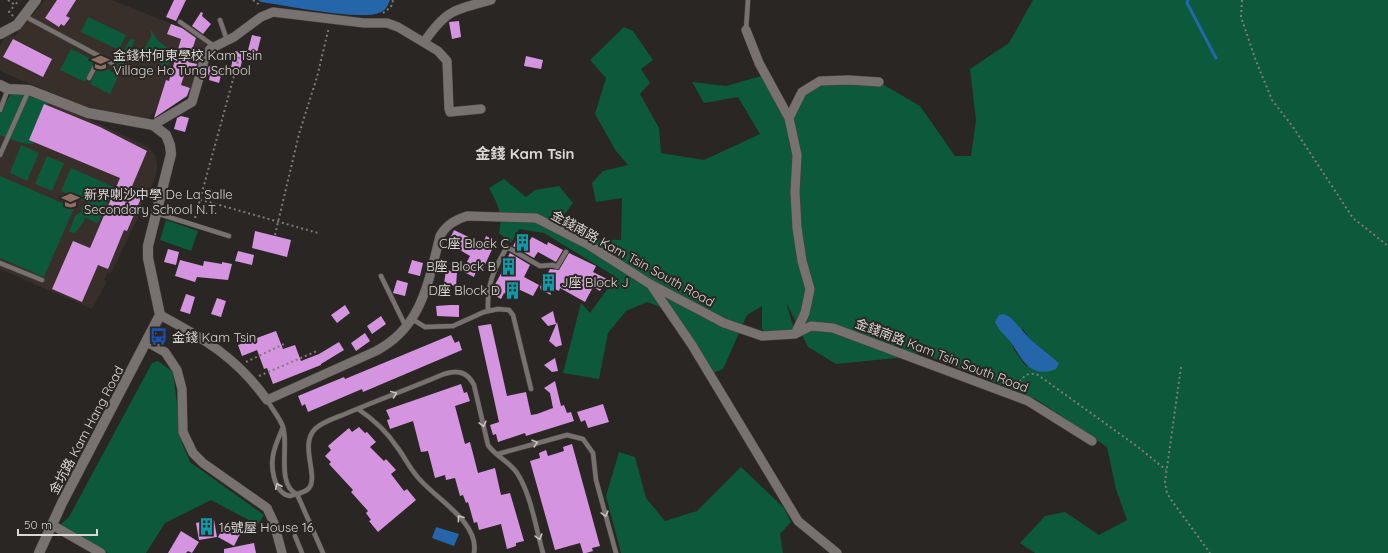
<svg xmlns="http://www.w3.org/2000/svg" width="1388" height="553" viewBox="0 0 1388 553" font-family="Quicksand,'Noto Sans SC',sans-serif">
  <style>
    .built { fill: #392f2a }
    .green { fill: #0c5a3b; fill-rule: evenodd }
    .water { fill: #2466a9 }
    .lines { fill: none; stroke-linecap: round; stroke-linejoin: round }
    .stream { stroke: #2466a9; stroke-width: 3 }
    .building { fill: #d494df }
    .lane-casing { stroke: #474341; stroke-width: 5.5 }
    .street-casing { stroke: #474341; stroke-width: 10 }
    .secondary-casing { stroke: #474341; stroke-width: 11 }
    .path { stroke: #7f7b79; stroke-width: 2; stroke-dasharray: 2 3; stroke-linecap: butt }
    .lane { stroke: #77726f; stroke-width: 4.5 }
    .street { stroke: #77726f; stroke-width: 9 }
    .secondary { stroke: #77726f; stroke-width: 10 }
    .oneway { stroke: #c6c3c1 }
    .labels { text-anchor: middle; stroke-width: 4; stroke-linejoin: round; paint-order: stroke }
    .poi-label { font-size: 13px; fill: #dad7d5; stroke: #2a2623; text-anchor: start }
    .street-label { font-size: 13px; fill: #dad7d5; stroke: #2a2623 }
    .quarter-label { font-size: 15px; font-weight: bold; fill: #dad7d5; stroke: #2a2623 }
  </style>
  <rect width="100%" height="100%" fill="#2a2623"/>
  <path class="built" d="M45,0H112L184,29L198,37L206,43L192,89L166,80L156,109L149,118L142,121L90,109L4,73L0,70V46L7,33L14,37Z
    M16,93L25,97L45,99L147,146L155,155L157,165L156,175L148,195L146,194L141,206L143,207L111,273L108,272L104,280L107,281L92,309L0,269V130Z"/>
  <path class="green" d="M1033,0H1388V553H1035L1020,543L1045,516L1065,512L1099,535L1127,520L1116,489L1107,447L1036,399L920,353L896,358L836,364L808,347L786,302L794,329L767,335L762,329V306L747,315L723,369L713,373L668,310L647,302L626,311L608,333L599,379L563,373L581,303L590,313L616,277L544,233L519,229L511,243L499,233C503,215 498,204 489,188L504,179L526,197L535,190L559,186L573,203L558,223L586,239L621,240L622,198L596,202L592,183L603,171L628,165L616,151L595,114L606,78L590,60L624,27L633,31L653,60L641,69L650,83L640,94L659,128L661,153L704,160L760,134L738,97L704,103L692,82L726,86L765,75L789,118L813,85L879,82L920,106L955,156H971L976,120L970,69L1009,43ZM1023,329L1030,339L1059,363L1026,366L1014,350L1012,344Z
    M88,17L126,35L119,50L81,32Z
    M151,30C154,34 157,40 161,43C172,51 175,55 166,67L160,65L162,58L144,50L151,37Z
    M130,39L135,40L110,94L90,84L101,61C107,64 108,71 113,73Z
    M71,49L96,61L85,82L60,70Z
    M16,93L50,102L45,106L34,135V144C24,145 10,139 0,135V114L10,95Z
    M21,145L39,153L27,181L10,173Z
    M47,156L64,163L52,191L35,184Z
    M71,168L114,187L104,210L61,191Z
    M0,176L74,208L44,277L0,258Z
    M82,206L100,210L102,216L97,223L84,217L85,220L75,233L69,232L75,216L81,212Z
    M166,220L198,231L191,251L160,240Z
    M158,361L173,372L182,443L190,462L264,515L258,525L211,500L165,523L146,553H108L60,525L69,517L152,363Z
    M619,452L635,457L646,498L665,521L697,511L741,467L784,508L791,522L780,534L783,553H621L606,496Z"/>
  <path class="water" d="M258,0H390C388,5 386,10 381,12C364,22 284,5 261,2Z
    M1003,314L1010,317L1030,339L1059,363L1056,369C1031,379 1023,361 1012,344C1007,336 1001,334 995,322L999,315Z
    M436,527L459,534L454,546L432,538Z"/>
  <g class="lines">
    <path class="stream" d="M1188,0L1187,3L1216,58"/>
  </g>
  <path class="building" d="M57,0H76L66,16L70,18L64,26L61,24L59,27L45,18Z
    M174,0H186L176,21L166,17Z
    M201,12L203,13L202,16L211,24L203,34L192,26Z
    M459,21L461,37L452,39L449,22Z
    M171,24L182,28L196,38L188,62L197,64L195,71L186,69L181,85L190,88L187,96L154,118L166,80L169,81L181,39L167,34Z
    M252,35L261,37L257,53L248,50Z
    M13,39L52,59L43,77L3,57Z
    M235,51L244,53L240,69L231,67Z
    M526,56L543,60L541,69L524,66Z
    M213,65L223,68L219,83L209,80L210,75L206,74L209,66L213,67Z
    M44,104L100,127L147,151L130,191L142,196L127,231L124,230L108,269L98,265L82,302L52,289L73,241L90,248L120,178L29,140Z
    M181,116L189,118L185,132L174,129L177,118Z
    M454,230L483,244L486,236L496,241L482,271L477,269L474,277L462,271L470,256L448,243Z
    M255,231L291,240L287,257L252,248Z
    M519,235L530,240L532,237L547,245L548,242L563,250L556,262L538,252L534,258L513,246Z
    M168,249L179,252L176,265L164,262Z
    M238,251L254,255L252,265L235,261Z
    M510,253L530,265L524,277L539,285L533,296L520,290L515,298L504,293L501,299L492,294L493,288L503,270L501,269Z
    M569,253L596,266L593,272L607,279L600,291L593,287L585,302L560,288L559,291L549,286L551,295L541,290L540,287L550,269L559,270Z
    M180,260L203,266L204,261L222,264V262L232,264L228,280L197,277L195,282L175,276Z
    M412,260L423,263L420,276L408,273Z
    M446,270L457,272L456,286L444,284Z
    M397,280L408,283L405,296L393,293Z
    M186,294L195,297L190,314L180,311Z
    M217,298L226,301L221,317L211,314Z
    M345,305L350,313L337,323L331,315Z
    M450,305H459V317L437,316L436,306Z
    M553,311L556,324L548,326L541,318Z
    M381,316L386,324L372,334L367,326Z
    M557,322L562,345L556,347L549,341Z
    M491,324L507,396L526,392L531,415L537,414L553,408L550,393L544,388L555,381L561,406L564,405L567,413L571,412L574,421L526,436L525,433L498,442L496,434L493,435L490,425L499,422L478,326Z
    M276,331L283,349L295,345L301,361L319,354L339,342L344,350L321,364V365L273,384L267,368L264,369L257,350L242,356L238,345Z
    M365,333L370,341L356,351L351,343Z
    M451,335L455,343L459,341L462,350L363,392L362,389L308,412L305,404L302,406L298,396L344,377L345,379Z
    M555,358L558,371L552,372L544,365Z
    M461,384L464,393L467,392L470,401L455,406L465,444L470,442L478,473L495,468L501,495L510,493L524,541L516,543V546L507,549L501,524L479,530L477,522L474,523L468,502L466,503L463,495L460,496L455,478L446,480L445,475L435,478L428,451L421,452L413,421L390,429L387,420L390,419L386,410Z
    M603,404L609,422L588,428L585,420L581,422L577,412Z
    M359,427L365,433L367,432L376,442L370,447L384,461L386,459L396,470L391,474L404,491L407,489L416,500L378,532L369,521L371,520L366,513L368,511L351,492L353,490L329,464L331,462L325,456L331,450L328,446L336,439L349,428L352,432Z
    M572,444L600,546L592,548L593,551L586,553H583L580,543L555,550L530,461L540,458L539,453L546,450L548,456L564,451L563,447Z
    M209,520V522L214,520L217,537L199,540L196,523Z
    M226,523L242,530L234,546L218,537Z
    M181,531L199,542L192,553L188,551L186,553H168Z
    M254,543L256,553H224V549Z"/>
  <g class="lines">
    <defs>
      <path id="lane" d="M25,15L30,19L112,63
        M220,20L227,40
        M180,22L214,46
        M746,30L748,0
        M89,78L100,57
        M0,110L8,89
        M0,155L29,90
        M156,213L229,236
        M0,263L42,280
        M381,276L406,327
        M488,311C487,284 493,271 507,247L540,266L553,265L557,267L566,252
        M412,319L425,327L453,326L484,312L498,309L509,310L513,315L531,389
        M267,400C272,409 280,418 283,427C289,444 276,486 297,494L323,553
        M358,409C373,419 387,432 397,447C404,456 409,467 416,475C432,497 480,521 474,553
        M283,427C280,435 276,443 274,451C270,465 273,493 290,496C296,494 305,493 309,488C319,476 299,445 315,429C322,422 335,418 345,414C378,400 411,388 444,374C457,370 467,371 474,385L488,445C495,456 509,461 517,473C531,494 536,529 543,553
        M498,454L567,435L583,439L593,453L596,480L616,553
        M295,536L302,553"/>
      <path id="street" d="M746,30L759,63L789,118
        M424,42C447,9 454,10 491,0
        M153,125L192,102L204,61L210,49L234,37L261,17L273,12L364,23H387L398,27L438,51L447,61L449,109L450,112L481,109
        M651,285L692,345L798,521L837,553
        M160,315C205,339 237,358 267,400L376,351C422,327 428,283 440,236C446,225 455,220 467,216L536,218L587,244L650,284L724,323L762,336L795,334L811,326L833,328L1028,401L1092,441
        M795,334L805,313L810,289L802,261L797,228L795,192L797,155L789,118L802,92L820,81L849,80L879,82
        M147,342L165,352L177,370L182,389L183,432L193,453L203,463L267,508L274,523L282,553
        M52,525L101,553"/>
      <path id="secondary" d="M0,34L17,25L36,0
        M0,85L8,89L29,90L88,113L153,125L166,135L170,145L171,154L148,246V258L160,315L62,503L39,553"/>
    </defs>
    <use href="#lane" class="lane-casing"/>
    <use href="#street" class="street-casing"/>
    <use href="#secondary" class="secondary-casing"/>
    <path class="path" d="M8,0L15,5L19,0
      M253,0L261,6
      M1242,0L1241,17L1256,61L1272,100L1293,127L1353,218L1388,246
      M383,13L391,7L393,0
      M13,16L9,12L15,5
      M171,193H177L318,233
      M195,218L240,54
      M275,235L299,134L317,77L329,27
      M246,362L286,343
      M1181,367L1165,482L1167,493L1172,501L1210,553
      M259,376L317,351
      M1017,386C1023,377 1027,371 1038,375L1138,447L1166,470"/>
    <use href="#lane" class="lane"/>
    <use href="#street" class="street"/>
    <use href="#secondary" class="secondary"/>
  </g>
  <defs><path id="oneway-chevron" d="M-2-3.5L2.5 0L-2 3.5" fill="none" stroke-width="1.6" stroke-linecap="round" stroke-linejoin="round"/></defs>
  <g class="oneway">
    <use href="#oneway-chevron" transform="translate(394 394) rotate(-22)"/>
    <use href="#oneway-chevron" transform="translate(483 424) rotate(76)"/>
    <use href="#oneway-chevron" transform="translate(535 443) rotate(-16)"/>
    <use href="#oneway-chevron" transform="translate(278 486) rotate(-115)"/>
    <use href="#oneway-chevron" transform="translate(605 514) rotate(75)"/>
    <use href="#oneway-chevron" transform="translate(460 518) rotate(-126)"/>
    <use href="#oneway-chevron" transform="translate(539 537) rotate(74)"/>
  </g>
  <defs>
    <symbol id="school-bare" viewBox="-9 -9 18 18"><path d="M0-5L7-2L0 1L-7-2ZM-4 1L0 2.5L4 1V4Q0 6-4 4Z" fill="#8d6e63" stroke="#2a2623" stroke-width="2.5" paint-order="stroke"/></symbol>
    <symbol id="building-bare" viewBox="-9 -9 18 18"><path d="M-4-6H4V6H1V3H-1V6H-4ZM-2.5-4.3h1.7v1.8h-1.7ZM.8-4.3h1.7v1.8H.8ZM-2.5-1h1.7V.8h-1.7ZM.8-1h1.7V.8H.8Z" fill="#0f9aa8" stroke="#2a2623" stroke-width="2.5" paint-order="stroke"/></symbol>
    <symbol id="bus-bare" viewBox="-9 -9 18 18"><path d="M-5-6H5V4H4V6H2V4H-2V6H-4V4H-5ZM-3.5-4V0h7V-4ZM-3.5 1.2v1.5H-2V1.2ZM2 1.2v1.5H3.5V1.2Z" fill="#1a4fb4" stroke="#2a2623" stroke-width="2.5" paint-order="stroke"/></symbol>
  </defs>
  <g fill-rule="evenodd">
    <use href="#school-bare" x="88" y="50" width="25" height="25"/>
    <use href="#school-bare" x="58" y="188" width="25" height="25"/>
    <use href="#building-bare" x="510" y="230" width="25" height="25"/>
    <use href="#building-bare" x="496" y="254" width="25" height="25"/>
    <use href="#building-bare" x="536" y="270" width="25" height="25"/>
    <use href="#building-bare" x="500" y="278" width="25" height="25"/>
    <use href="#bus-bare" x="146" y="324" width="25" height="25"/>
    <use href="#building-bare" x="194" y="514" width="25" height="25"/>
  </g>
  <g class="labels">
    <g class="poi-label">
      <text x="113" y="60">金錢村何東學校 Kam Tsin<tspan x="113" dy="15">Village Ho Tung School</tspan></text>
      <text x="84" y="199">新界喇沙中學 De La Salle<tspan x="84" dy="15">Secondary School N.T.</tspan></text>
      <text x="509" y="248" text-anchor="end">C座 Block C</text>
      <text x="496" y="271" text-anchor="end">B座 Block B</text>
      <text x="561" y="287">J座 Block J</text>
      <text x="500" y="295" text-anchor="end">D座 Block D</text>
      <text x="172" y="342">金錢 Kam Tsin</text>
      <text x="219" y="532">16號屋 House 16</text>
    </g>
    <g class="street-label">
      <text transform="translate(633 258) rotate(29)" y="5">金錢南路 Kam Tsin South Road</text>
      <text transform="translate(942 355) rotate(21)" y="5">金錢南路 Kam Tsin South Road</text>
      <text transform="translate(86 430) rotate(-62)" y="5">金坑路 Kam Hang Road</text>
    </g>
    <g class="quarter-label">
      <text x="525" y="159">金錢 Kam Tsin</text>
    </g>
  </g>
  <path d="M18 529v6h79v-6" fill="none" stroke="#dad7d5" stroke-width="2"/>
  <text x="24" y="529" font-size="12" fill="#dad7d5" stroke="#2a2623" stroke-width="3" paint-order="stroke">50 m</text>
</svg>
